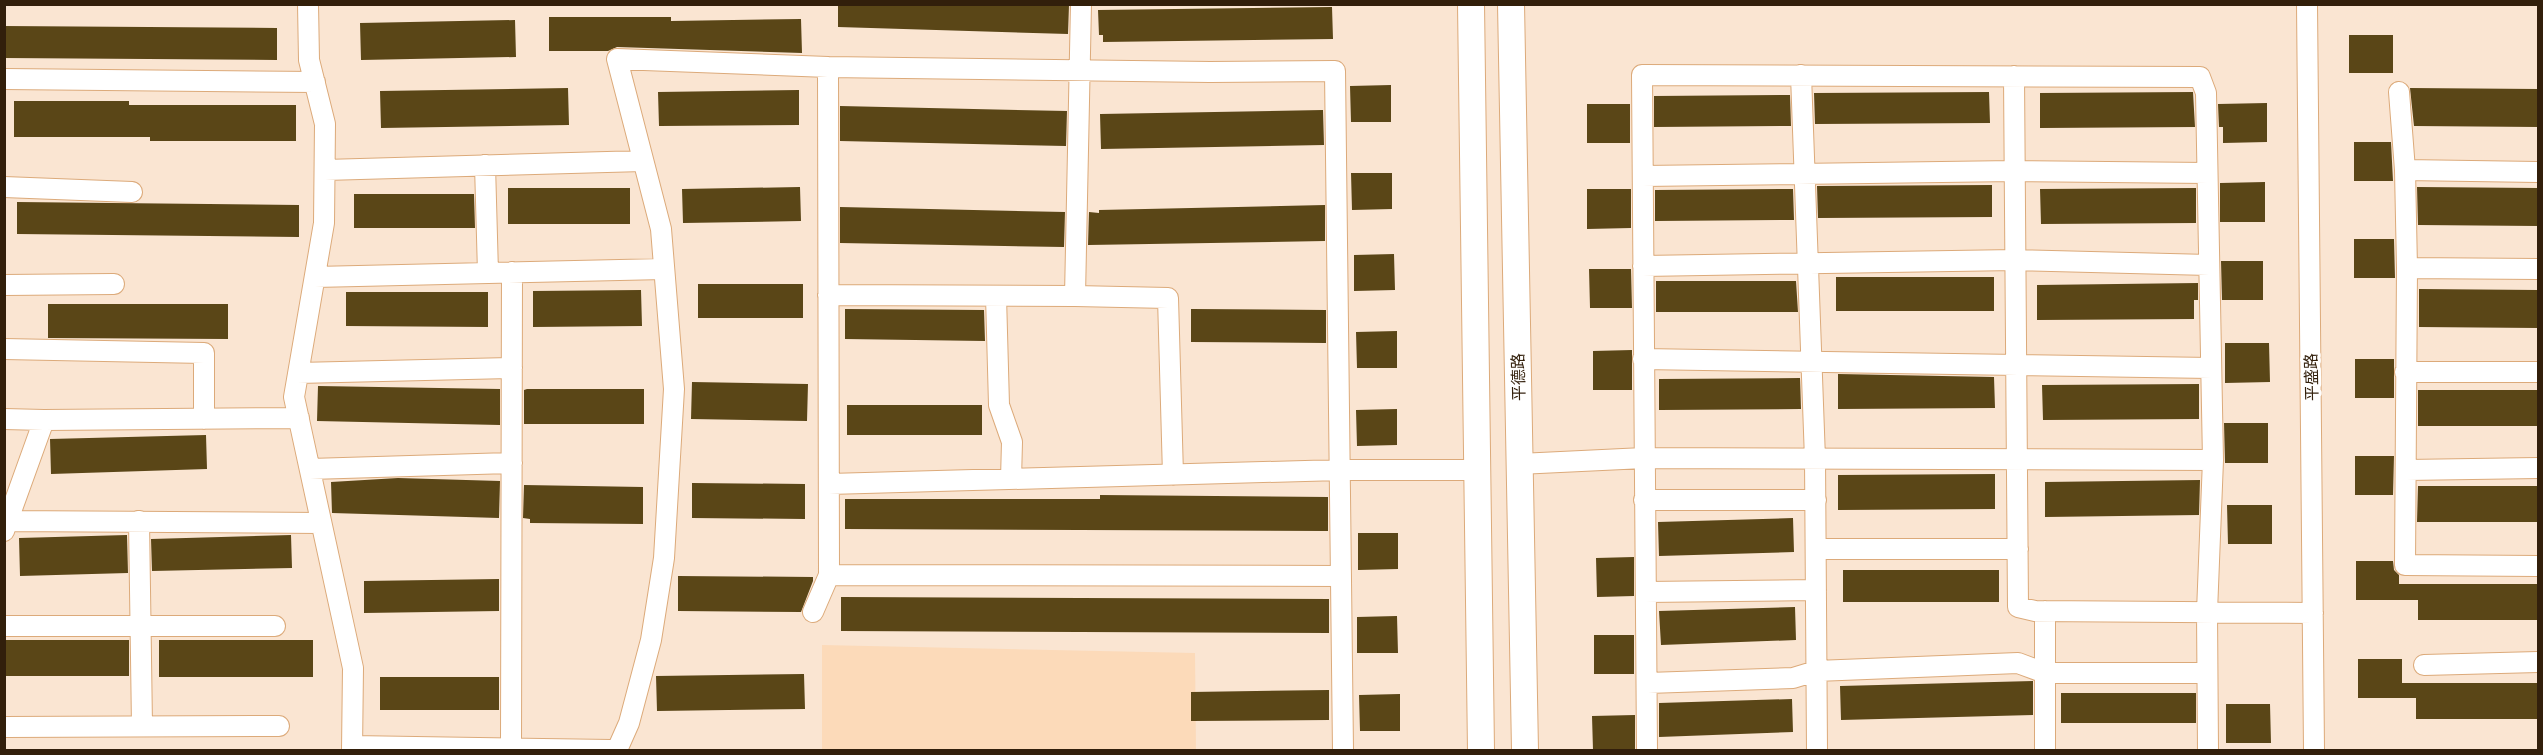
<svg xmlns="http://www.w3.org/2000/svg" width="2543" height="755" viewBox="0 0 2543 755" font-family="'DejaVu Sans','Noto Sans SC',sans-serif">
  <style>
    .built { fill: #fcdab9 }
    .building { fill: #5a4617 }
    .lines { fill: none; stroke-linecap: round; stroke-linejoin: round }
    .minor-casing { stroke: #dcaa7a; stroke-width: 22 }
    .major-casing { stroke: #dcaa7a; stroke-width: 28 }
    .minor { stroke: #fff; stroke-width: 20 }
    .major { stroke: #fff; stroke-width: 26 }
    .labels { text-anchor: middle; stroke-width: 6; stroke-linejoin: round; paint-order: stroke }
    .street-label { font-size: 16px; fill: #321f0b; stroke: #fff }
  </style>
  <rect width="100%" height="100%" fill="#fae5d2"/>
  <path class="built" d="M822,645L1195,653L1196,750H822Z"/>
  <path class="building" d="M838,4L1069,5L1068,34L838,27Z
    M1332,7L1333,39L1103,42V35H1099L1098,10Z
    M549,17H671V21L801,19L802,53L617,47L608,51H549Z
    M515,20L516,57L361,60L360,23Z
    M4,26L277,28V60L4,58Z
    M2349,35H2393V73H2349Z
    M1391,85V122H1351L1350,86Z
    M568,88L569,125L381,128L380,91Z
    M2410,88L2538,89V127L2414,126Z
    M799,90V125L659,126L658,92Z
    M1989,92L1990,123L1815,124L1814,93Z
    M2193,92L2195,127L2040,128V93Z
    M1790,95L1791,126L1654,127V96Z
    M14,101H129V105H296V141H150V137H14Z
    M2267,103V142L2223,143V127H2219L2218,104Z
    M1587,104H1630V143H1587Z
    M840,106L1067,111L1066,146L840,141Z
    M1323,110L1324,145L1101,149L1100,114Z
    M2354,142H2391L2393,181H2354Z
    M1351,173H1392V209L1352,210Z
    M2265,182V222H2220V183Z
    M1992,185V217L1818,218L1817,186Z
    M800,187L801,221L683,223L682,189Z
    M2417,187L2538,188V226L2418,225Z
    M508,188H630V224H508Z
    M2196,188V223L2041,224L2040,189Z
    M1587,189H1631V228L1587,229Z
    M1793,189L1794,220L1655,221V190Z
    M354,194H474L475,228H354Z
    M17,202L299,205V237L17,234Z
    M1325,205V241L1088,245L1089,212L1099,213V210Z
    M840,207L1065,212L1064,247L840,243Z
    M2354,239H2394L2395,278H2354Z
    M1394,254L1395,290L1354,291V255Z
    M2221,261H2263V300H2222Z
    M1589,269H1631L1632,308H1590Z
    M1836,277H1994V311H1836Z
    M1656,281H1796L1798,312H1656Z
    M2198,283V300H2194V319L2037,320V285Z
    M698,284H803V318H698Z
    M2419,289L2538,290V328L2419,327Z
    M641,290L642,326L533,327V291Z
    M346,292H488V327L346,326Z
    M48,304H228V339L48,338Z
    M845,309L984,310L985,341L845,339Z
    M1191,309L1326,310V343L1191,342Z
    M1397,331V368H1357L1356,332Z
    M2225,343H2269L2270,382L2225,383Z
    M1632,350V390H1593V351Z
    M2355,359H2394V398H2355Z
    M1838,374L1994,377L1995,408L1838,409Z
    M1800,378L1801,409L1659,410V379Z
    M692,382L808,384L807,421L691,419Z
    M2199,384V419L2043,420L2042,385Z
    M318,386L500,389V425L317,421Z
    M644,389V424H524V390L527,389Z
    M2418,390H2538V426H2418Z
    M847,405H982V435H847Z
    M1397,409V445L1357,446L1356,410Z
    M2224,423H2268V463H2225Z
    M206,435L207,469L51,474L50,439Z
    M2355,456H2394L2393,495H2355Z
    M1995,474V509L1838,510V475Z
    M398,478L500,481L499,518L332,513L331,482Z
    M2200,480L2199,515L2045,517V482Z
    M692,483L805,484V519L692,518Z
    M524,485L643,487V524L530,523V519L523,518Z
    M2418,486H2538V522H2417Z
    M1100,495L1328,497V531L845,529V499H1100Z
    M2227,505H2272V544H2228Z
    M1793,518L1794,552L1659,556L1658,522Z
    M1358,533H1398V569L1358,570Z
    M127,535L128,573L20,576L19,538Z
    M291,535L292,568L152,571L151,539Z
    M1634,557V596L1597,597L1596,558Z
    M2356,561H2393L2394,570L2399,575V584H2538V620H2418V600H2356Z
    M1843,570H1999V602H1843Z
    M678,576L813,577V581L801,612L678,611Z
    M499,579V611L364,613V581Z
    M841,597L1329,599V633L841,631Z
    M1795,607L1796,640L1661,645L1659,611Z
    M1397,616L1398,653H1357V617Z
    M1594,635H1634V674H1594Z
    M4,640H129V676H4Z
    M159,640H313V677H159Z
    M2358,659H2402V683H2538V719H2416V698H2358Z
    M804,674L805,709L657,711L656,676Z
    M380,677H499V710H380Z
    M2033,681V715L1841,720L1840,686Z
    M1329,690V720L1191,721V692Z
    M2061,693H2196V723H2061Z
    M1400,694V731H1360L1359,695Z
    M1792,699L1793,732L1659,737V703Z
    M2226,704H2270L2271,743H2226Z
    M1635,715V750H1593L1592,716Z"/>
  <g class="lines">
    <defs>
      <path id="minor" d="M308,4L309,60L325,124L324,223L294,397L353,668L352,750
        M1081,4L1075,296L1168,298L1173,475
        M2307,4L2314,750
        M1801,75L1815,459L1817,750
        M2014,76L2018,607L2035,611L2313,613
        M4,79L315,82
        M2399,92L2405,170L2407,268L2405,565L2538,566
        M485,165L488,273
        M325,170L643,161
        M2405,170L2538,172
        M1643,176L2014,171L2207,173
        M4,187L132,192
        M1643,266L2015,260L2209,265
        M2407,268L2538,269
        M315,277L664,269
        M4,285L114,284
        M828,295L1075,296
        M996,296L999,405L1012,442L1011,479
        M4,349L204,353V419
        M1643,359L2211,368
        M2405,372H2538
        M298,373L512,368
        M4,419L44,420
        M1520,464L1644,458L2213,460
        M310,469L512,463
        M2407,470L2538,468
        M829,484L1340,470H1477
        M1644,500H1816
        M4,521L321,523
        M139,521L142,726
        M4,531L44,420L299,418
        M1816,549H2018
        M829,575L1341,576
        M1646,592L1816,590
        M2045,611V750
        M813,612L829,575L828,67L1210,72L1335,71L1343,750
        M4,626H275
        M2424,665L2538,662
        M1648,683L1793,678L1816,671L2018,663L2045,673H2207
        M4,727L279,726
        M352,746L611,750
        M511,748L512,272
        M617,750L629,723L651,640L664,558L674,389L661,229L617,59L828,67
        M1647,750L1642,75L2200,77L2206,93L2213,460L2207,612L2208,750"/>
      <path id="major" d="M1471,4L1481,750
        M1511,4L1525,750"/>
    </defs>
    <use href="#minor" class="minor-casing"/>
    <use href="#major" class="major-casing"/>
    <use href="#minor" class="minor"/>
    <use href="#major" class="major"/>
  </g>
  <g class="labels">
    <g class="street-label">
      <text transform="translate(1518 377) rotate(-91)" y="6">平德路</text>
      <text transform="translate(2311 377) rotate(-91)" y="6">平盛路</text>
    </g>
  </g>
  <rect width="2543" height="755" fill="none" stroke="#321f0b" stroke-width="12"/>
</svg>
